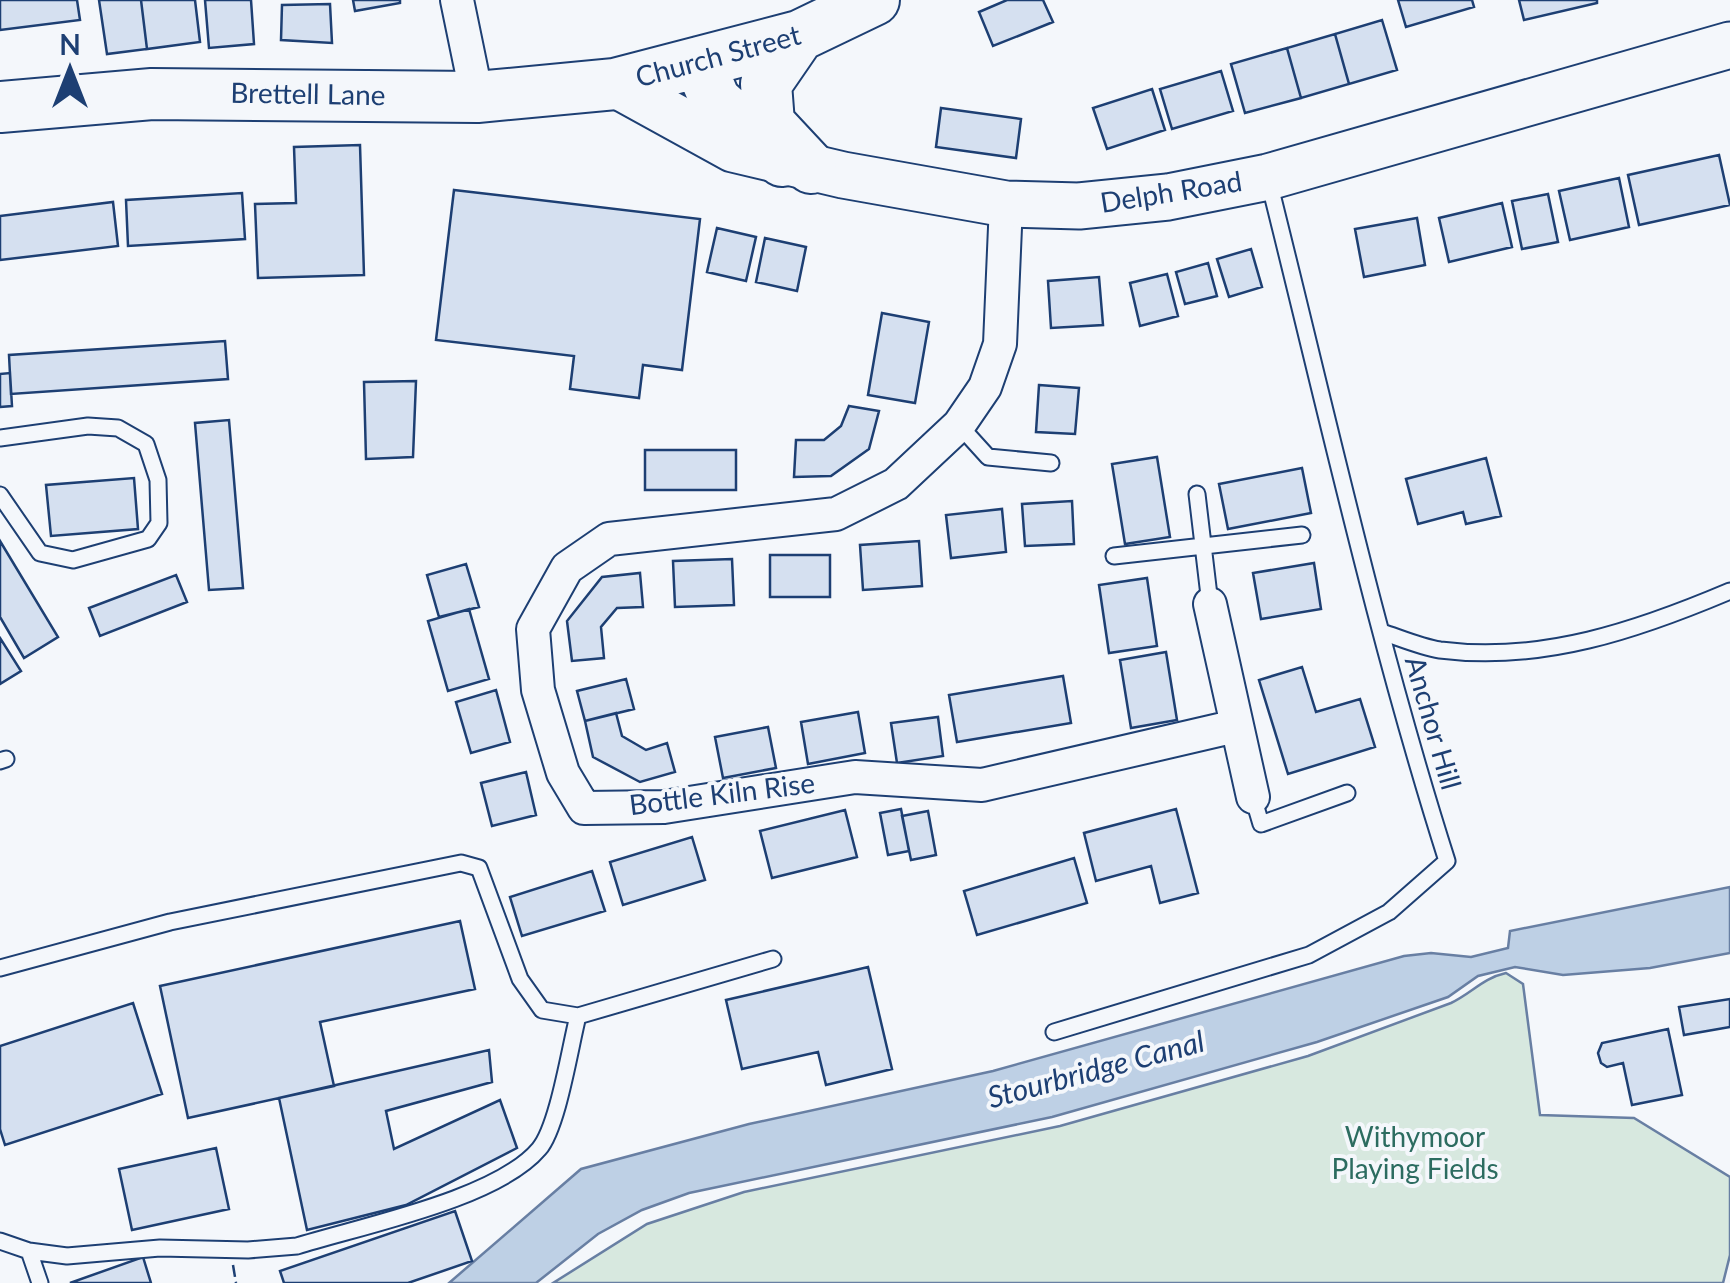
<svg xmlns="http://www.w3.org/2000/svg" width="1730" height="1283" viewBox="0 0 1730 1283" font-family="Lato,sans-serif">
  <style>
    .green { fill: #d7e8df; stroke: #687fa3; stroke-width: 2.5 }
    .water { fill: #bed0e5; stroke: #687fa3; stroke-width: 2.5 }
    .building { fill: #d5e0f0; stroke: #1d3f73; stroke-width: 2.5 }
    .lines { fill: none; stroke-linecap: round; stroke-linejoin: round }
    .lane-casing { stroke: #1d3f73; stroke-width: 19 }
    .street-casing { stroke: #1d3f73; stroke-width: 36 }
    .secondary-casing { stroke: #1d3f73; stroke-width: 49 }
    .primary-casing { stroke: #1d3f73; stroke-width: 54 }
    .lane { stroke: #f4f7fb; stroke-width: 15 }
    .street { stroke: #f4f7fb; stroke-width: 32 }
    .secondary { stroke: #f4f7fb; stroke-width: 45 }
    .primary { stroke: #f4f7fb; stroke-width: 50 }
    .fence { stroke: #1d3f73; stroke-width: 2.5; stroke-dasharray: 12 5; stroke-linecap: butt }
    .labels { text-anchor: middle; stroke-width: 8; stroke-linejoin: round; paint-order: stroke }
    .street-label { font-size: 28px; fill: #1d3f73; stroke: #f4f7fb }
    .park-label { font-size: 28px; fill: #2c6c60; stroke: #f4f7fb }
    .water-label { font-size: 30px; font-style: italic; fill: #1d3f73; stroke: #f4f7fb }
  </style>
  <rect width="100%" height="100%" fill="#f4f7fb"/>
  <path class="green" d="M1506,973L1523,984L1540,1115L1634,1118L1730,1177V1255L1723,1283H553L647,1224L744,1192L1060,1126L1308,1056L1451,1003C1472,993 1483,978 1506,973Z"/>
  <path class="water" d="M1730,887V953L1650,968L1563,975L1515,967L1478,976L1448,997L1317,1042L1052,1117L689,1193L642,1210L598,1234L536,1283H449L581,1169L749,1124L993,1071L1404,956L1431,953L1471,957L1508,948L1510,931Z"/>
  <path class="building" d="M0,0H77L80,20L0,30Z
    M99,0H141L147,49L107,54Z
    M141,0H195L200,42L147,49Z
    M205,0H251L254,44L209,48Z
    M353,0H400V3L355,11Z
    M1007,0H1043L1053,22L993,46L979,12Z
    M1398,0H1472L1474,7L1406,27Z
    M1519,0H1597V3L1524,20Z
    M330,4L332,43L281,40L282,5Z
    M1382,20L1397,70L1349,84L1335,34Z
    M1335,34L1349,84L1301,98L1287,48Z
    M1287,48L1301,98L1245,113L1231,64Z
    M1221,71L1233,111L1172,129L1160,89Z
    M1152,89L1165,130L1107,149L1093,108Z
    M941,108L1021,119L1016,158L936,147Z
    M360,145L364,275L258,278L255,204L296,203L294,147Z
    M1719,155L1730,205L1639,225L1628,175Z
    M1619,178L1629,227L1570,240L1559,191Z
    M454,190L700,219L682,370L643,365L639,398L570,389L574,356L436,340Z
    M242,193L245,239L128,246L126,200Z
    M1548,194L1558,242L1522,249L1512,201Z
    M113,202L118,246L0,260V216Z
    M1502,203L1512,247L1449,262L1439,218Z
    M1417,218L1425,265L1364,277L1355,229Z
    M717,228L756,237L746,281L707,272Z
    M765,238L806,247L797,291L756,282Z
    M1251,249L1262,287L1229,297L1217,259Z
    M1208,263L1217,296L1185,304L1176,272Z
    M1167,274L1178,316L1140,326L1130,283Z
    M1099,277L1103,325L1051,328L1048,281Z
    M882,313L929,322L915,403L868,395Z
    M225,341L228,379L11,394L9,355Z
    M10,373L12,406L0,407V374Z
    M416,381L413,457L366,459L364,382Z
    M1039,385L1079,388L1075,434L1036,432Z
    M849,406L879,411L869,449L831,476L794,477L796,440H824L841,426Z
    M229,420L243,588L209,590L195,423Z
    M645,450H736V490H645Z
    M1157,457L1170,537L1125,544L1112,464Z
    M1486,458L1501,516L1466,524L1463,512L1418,524L1406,479Z
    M1302,468L1311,513L1228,529L1219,484Z
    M134,478L138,529L51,536L46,485Z
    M1072,501L1074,544L1025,546L1022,504Z
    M1002,509L1006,552L951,558L946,515Z
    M0,541L58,637L24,658L0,617Z
    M919,541L922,586L863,590L860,545Z
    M770,555H830V597H770Z
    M732,559L734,605L675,607L673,561Z
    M1314,563L1321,609L1261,619L1253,573Z
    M466,564L479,607L439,617L427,575Z
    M640,573L643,607L617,608L601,627L604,658L572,661L567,621L602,577Z
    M176,575L187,602L100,636L89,608Z
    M1147,578L1157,646L1109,653L1099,585Z
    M469,609L489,679L448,691L428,621Z
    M0,638L21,671L0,684Z
    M1166,652L1177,720L1131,728L1120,660Z
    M1302,667L1316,712L1360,699L1375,747L1288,774L1259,680Z
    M1063,676L1071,723L957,742L949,695Z
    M626,679L634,709L585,721L577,691Z
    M496,690L510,742L471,753L456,702Z
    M858,712L865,753L808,764L801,722Z
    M616,713L622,736L646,750L667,743L675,772L640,782L593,757L585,721Z
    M938,717L943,756L897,763L891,723Z
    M768,727L776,768L723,778L715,737Z
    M526,772L536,815L492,826L481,783Z
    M901,809L909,851L888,855L880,813Z
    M1176,809L1198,893L1160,903L1151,866L1096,881L1084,833Z
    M845,810L857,857L772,878L760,831Z
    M928,811L936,855L911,860L902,816Z
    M692,837L705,880L623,905L610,862Z
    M1074,858L1087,903L977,935L964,891Z
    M592,871L605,911L522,936L510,897Z
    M460,921L475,989L320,1022L334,1086L188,1118L160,986Z
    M868,967L892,1069L826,1085L818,1052L742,1069L726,1000Z
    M1730,999V1027L1684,1035L1679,1007Z
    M133,1003L162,1094L5,1145L0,1129V1046Z
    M1668,1029L1682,1095L1632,1105L1623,1063L1607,1067L1601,1063L1598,1053L1602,1043Z
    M489,1050L492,1082L386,1111L394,1149L500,1100L517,1148L406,1205L307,1230L279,1098Z
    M216,1148L229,1209L132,1230L119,1169Z
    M455,1211L472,1261L408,1283H284L280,1271Z
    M143,1257L151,1283H70Z"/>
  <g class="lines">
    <defs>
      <path id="lane" d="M959,425L988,457L1051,463
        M0,438L88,426L118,428L146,444L158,480L159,523L148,539L73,560L40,553L0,495
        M1197,494L1210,604
        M1114,556L1302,535
        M1382,632C1400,638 1421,647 1440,650C1542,663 1638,630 1730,591
        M0,761L6,759
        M1253,797L1261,824L1347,793
        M0,968L170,922L461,863L479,868L520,979L542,1010L578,1016L773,959
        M1054,1032L1309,955L1389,912L1447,861C1376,638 1326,409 1269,182
        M0,1241L29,1251L67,1256L160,1248L248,1250L297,1246C361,1226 497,1199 539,1149C558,1127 570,1047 578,1016
        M29,1251L40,1283"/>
      <path id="street" d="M457,0L477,97
        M1006,204L1000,344L985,387L959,425L896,484L836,514L609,539L567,568L533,629L538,690L563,773L584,808L664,807L855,777L982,785L1236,726
        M1210,604L1253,797"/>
      <path id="secondary" d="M615,84L733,149L843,175L1006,204L1079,206L1168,197L1268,177L1730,45"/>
      <path id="primary" d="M799,36L766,84L769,123L811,168
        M699,62L715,100L782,161
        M0,107L152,94L477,97L615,84L799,36L874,0"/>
    </defs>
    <use href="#lane" class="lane-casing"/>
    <use href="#street" class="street-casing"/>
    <use href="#secondary" class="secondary-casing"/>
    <use href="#primary" class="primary-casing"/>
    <use href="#lane" class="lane"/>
    <use href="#street" class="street"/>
    <use href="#secondary" class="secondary"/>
    <use href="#primary" class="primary"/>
    <path class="fence" d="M233,1265L236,1283"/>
  </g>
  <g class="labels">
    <g class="street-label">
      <text transform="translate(718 56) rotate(-15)" y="10">Church Street</text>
      <text transform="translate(308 94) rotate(1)" y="10">Brettell Lane</text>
      <text transform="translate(1171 192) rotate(-9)" y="10">Delph Road</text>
      <text transform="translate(1433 723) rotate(74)" y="10">Anchor Hill</text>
      <text transform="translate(722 794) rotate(-7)" y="10">Bottle Kiln Rise</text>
    </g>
    <g class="park-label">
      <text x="1415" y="1147">Withymoor<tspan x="1415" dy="32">Playing Fields</tspan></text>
    </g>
    <g class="water-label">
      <text transform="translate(1096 1070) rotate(-15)" y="10">Stourbridge Canal</text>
    </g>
  </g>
  <g transform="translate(70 70)" stroke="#f4f7fb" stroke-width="8" paint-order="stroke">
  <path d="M0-8L18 38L0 25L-18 38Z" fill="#1d3f73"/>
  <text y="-15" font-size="28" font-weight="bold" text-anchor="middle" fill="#1d3f73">N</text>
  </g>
</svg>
